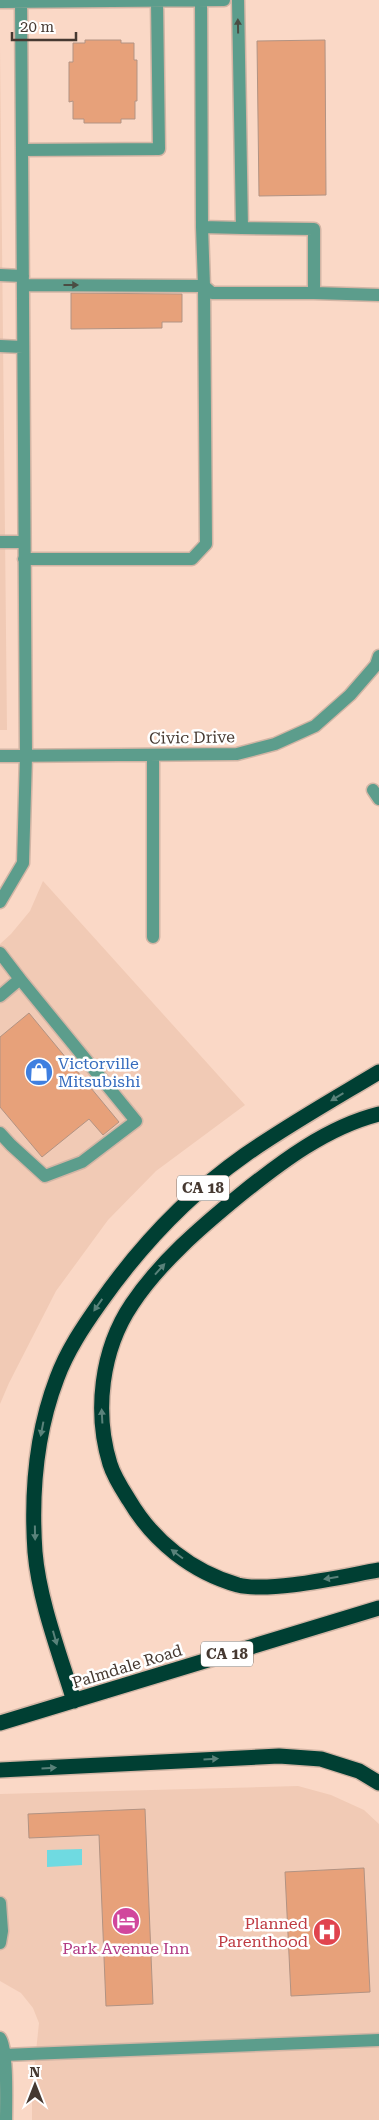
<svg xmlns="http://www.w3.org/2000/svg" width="379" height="2120" viewBox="0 0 379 2120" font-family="'Roboto Serif',serif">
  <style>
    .built { fill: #f1cab5 }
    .water { fill: #6fdae1 }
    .building { fill: #e7a17a; stroke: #b29383 }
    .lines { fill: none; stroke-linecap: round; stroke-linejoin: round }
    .minor-casing { stroke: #d2b5a5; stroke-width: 15 }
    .highway-casing { stroke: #d2b5a5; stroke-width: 18 }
    .minor { stroke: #5c9d8c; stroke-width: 12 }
    .highway { stroke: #003f33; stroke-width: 15 }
    .oneway { fill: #4a4d43 }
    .oneway2 { fill: #59827a }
    .labels { text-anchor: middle; stroke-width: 5; stroke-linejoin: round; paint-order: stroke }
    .shield { fill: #fff; stroke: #7e746f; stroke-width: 1 }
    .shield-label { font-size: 15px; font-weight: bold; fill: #463931 }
    .street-label { font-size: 16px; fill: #463931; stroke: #fff }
    .shop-label { font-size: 16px; fill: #366cbe; stroke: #fff; text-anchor: start }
    .health-label { font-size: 16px; fill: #be3a42; stroke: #fff; text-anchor: end }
    .hotel-label { font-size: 16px; fill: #b23c85; stroke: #fff }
  </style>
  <rect width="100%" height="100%" fill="#fad8c6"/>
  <path class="built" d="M0,46L7,730H0Z
    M43,881L245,1105L156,1171L108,1220L56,1291L9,1383L0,1404V944L11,934L30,911Z
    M298,1786L331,1795L364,1810L379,1824V2120H32V2089L39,2023L33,2008L21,1993L0,1981V1794Z"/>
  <path class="water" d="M82,1849V1865L47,1867V1850Z"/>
  <path class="building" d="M85,40H121V43H134V60H137V101H135V119H121V123H84V119H73V101L69,102V62H73V43H85Z
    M325,40L326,195L259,196L257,41Z
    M71,293L182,294V322H162V328L71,329Z
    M29,1013L119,1122L103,1135L89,1119L42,1157L0,1107V1037Z
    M145,1809L153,2004L106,2006L99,1835L29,1838L28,1814Z
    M364,1868L370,1992L291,1996L285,1872Z"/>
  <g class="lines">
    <defs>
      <path id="minor" d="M201,0L202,227L204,286L212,293H314
        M238,0L242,228L314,229V293L379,295
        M0,2L224,0
        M22,150L159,149L157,1
        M202,227L242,228
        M0,275L23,276
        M23,285L204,286L206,544L192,559H24
        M0,346L23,347
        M0,542H24
        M0,756L237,754L275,744L315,726L350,695L376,665L379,656
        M373,790L379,799
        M0,902L23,863L26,756L21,0
        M153,937V755
        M0,953L20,979L0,996
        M0,1133L11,1145L45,1176L82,1162L136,1121L20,979
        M0,1903L2,1931L0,1943
        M0,2038C8,2049 6,2104 6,2120
        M4,2055L379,2040"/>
      <path id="highway" d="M379,1114C327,1127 281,1162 240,1195C201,1227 160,1262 132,1304C101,1350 94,1412 110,1464C114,1477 122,1489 129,1500C153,1541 192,1572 238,1585C271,1593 344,1576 379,1570
        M74,1701C60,1655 39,1600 35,1552C31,1494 36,1433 57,1378C67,1351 83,1327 100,1303C140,1246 188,1195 245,1155C288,1125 334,1099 379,1072
        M0,1723L379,1608
        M0,1770L279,1756L321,1759L359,1771L379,1783"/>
    </defs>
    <use href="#minor" class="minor-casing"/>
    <use href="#highway" class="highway-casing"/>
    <use href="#minor" class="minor"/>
    <use href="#highway" class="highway"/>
  </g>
  <defs><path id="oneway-solid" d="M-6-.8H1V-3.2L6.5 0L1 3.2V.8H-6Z" transform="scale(1.25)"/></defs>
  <g class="oneway">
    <use href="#oneway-solid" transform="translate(238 26) rotate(-91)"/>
    <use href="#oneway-solid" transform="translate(71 285)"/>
  </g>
  <g class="oneway2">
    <use href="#oneway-solid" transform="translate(337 1097) rotate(149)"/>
    <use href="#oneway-solid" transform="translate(160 1269) rotate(-48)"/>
    <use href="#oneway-solid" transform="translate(98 1305) rotate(125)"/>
    <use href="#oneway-solid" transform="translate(102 1416) rotate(-93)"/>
    <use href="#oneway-solid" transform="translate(42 1429) rotate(101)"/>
    <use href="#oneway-solid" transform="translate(35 1533) rotate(89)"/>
    <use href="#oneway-solid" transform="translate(177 1554) rotate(-143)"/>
    <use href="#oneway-solid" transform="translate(331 1578) rotate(171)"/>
    <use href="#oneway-solid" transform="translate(55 1638) rotate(74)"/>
    <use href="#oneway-solid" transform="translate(211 1759) rotate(-3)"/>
    <use href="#oneway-solid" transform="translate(49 1768) rotate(-3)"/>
  </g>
  <defs>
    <symbol id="shop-disc" viewBox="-11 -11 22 22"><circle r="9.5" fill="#3f7fe0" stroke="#fff"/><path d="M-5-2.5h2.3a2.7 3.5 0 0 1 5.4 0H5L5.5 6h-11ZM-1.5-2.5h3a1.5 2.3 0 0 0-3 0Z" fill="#fff"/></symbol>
    <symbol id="hotel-disc" viewBox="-11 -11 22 22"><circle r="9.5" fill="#d1479c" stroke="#fff"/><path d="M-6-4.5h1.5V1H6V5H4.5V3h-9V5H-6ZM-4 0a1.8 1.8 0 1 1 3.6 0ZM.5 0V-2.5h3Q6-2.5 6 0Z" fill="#fff"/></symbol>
    <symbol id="hospital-disc" viewBox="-11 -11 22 22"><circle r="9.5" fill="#e0444e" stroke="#fff"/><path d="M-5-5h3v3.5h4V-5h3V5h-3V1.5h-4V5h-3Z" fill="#fff"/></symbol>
  </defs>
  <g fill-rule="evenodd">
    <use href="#shop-disc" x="23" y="1056" width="32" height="32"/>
    <use href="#hotel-disc" x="110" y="1905" width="32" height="32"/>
    <use href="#hospital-disc" x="311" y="1916" width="32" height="32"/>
  </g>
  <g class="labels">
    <g class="shield">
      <rect x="177" y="1175.5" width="52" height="25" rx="4"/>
      <rect x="201" y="1641.5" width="52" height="25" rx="4"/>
    </g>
    <g class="shield-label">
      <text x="203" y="1193">CA 18</text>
      <text x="227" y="1659">CA 18</text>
    </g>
    <g class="street-label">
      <text transform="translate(192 737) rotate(-1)" y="6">Civic Drive</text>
      <text transform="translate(127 1666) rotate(-17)" y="6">Palmdale Road</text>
    </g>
    <g class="shop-label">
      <text x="58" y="1069">Victorville<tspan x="58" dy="18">Mitsubishi</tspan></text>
    </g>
    <g class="health-label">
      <text x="308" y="1929">Planned<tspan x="308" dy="18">Parenthood</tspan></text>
    </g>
    <g class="hotel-label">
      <text x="126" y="1954">Park Avenue Inn</text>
    </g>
  </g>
  <g transform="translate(35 2085)" stroke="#ffffff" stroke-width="4" paint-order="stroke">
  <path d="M0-4L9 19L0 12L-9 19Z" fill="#463931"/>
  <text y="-8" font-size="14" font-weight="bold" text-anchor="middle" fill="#463931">N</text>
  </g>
  <path d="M12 32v8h64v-8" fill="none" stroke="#463931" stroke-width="2.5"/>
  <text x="20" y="32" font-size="15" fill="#463931" stroke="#ffffff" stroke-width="4" paint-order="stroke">20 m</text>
</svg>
